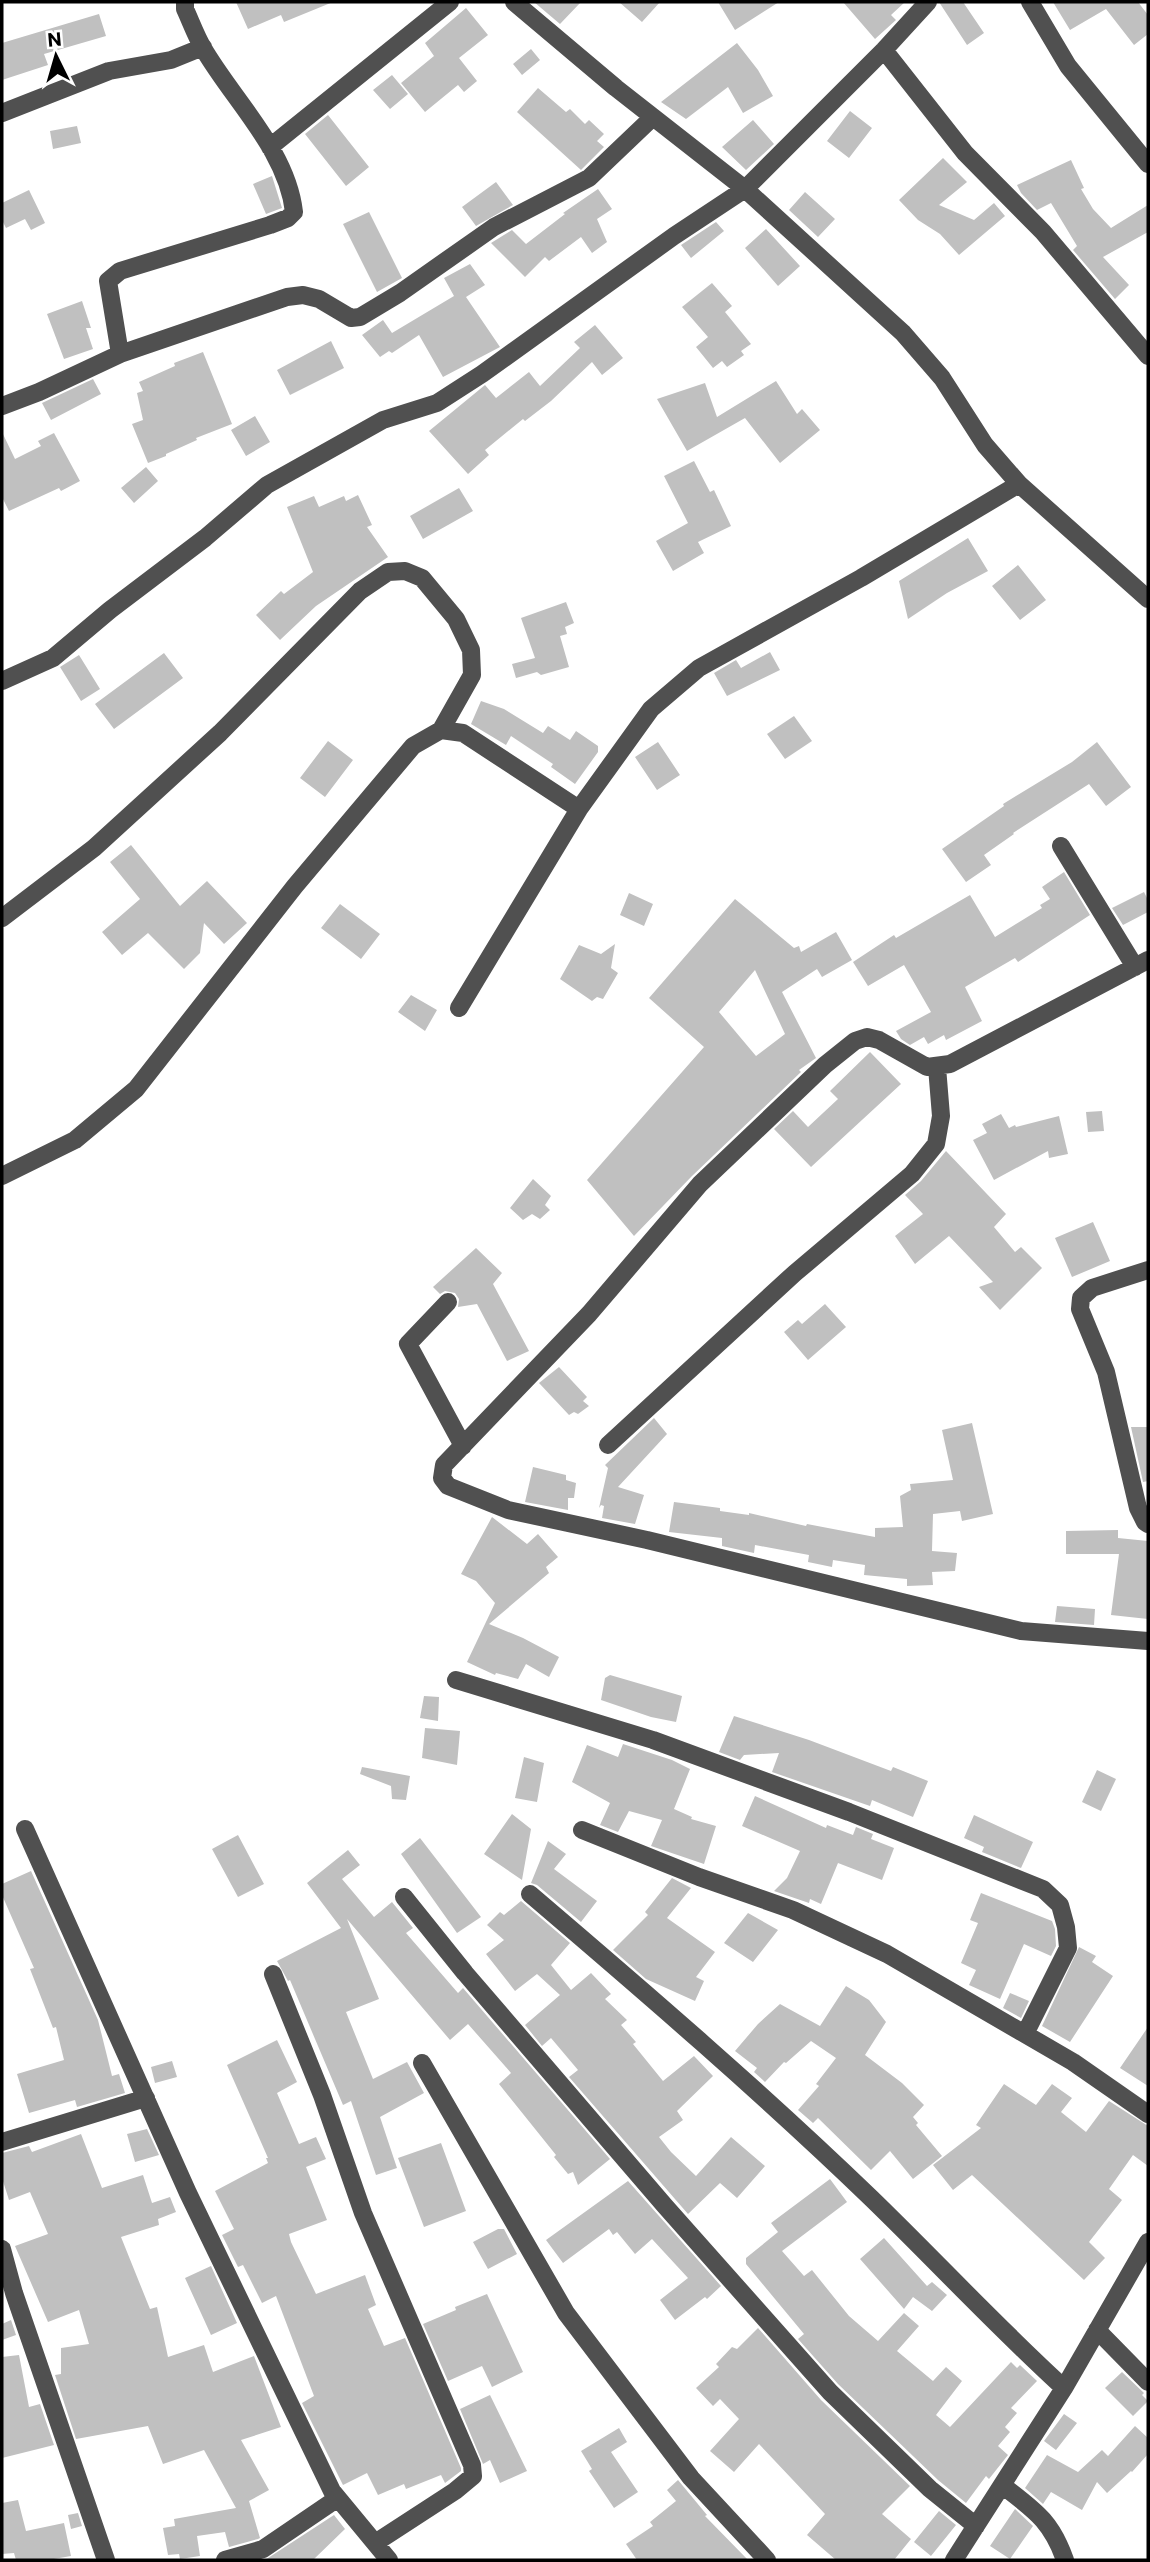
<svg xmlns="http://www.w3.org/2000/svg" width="1150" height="2562" viewBox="0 0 1150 2562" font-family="Commissioner,sans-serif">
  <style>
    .building { fill: #c0c0c0; fill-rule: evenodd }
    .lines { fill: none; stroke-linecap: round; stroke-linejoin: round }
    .minor { stroke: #505050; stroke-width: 18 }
  </style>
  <rect width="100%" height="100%" fill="#fff"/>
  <path class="building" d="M236,2H333L284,22L281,15L248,29Z
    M534,2H581L560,24Z
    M619,2H660L642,22Z
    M718,2H779L735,30Z
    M843,2H905L891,15L896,20L875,39Z
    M939,2H963L984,33L967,45Z
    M1053,2H1138L1148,15V34L1134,45L1106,9L1070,30Z
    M466,8L488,35L459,58L477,81L464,92L458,85L425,112L401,83L434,56L425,43Z
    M99,14L106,36L44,54L48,65L2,80V43Z
    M737,43L758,70L773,96L743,113L728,87L686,119L661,102Z
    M531,49L540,60L522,75L513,64Z
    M392,75L408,94L390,109L373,90Z
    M538,88L566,112L570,109L585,124L589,120L604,134L597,141L604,147L581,170L517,112Z
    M850,111L872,128L849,158L827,141Z
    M328,115L369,167L346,186L305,134Z
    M753,120L774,144L746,170L722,147Z
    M77,126L81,143L53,149L50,131Z
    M943,158L967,182L939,205L974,220L994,203L1005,216L959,255L940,234L918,220L899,200Z
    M1071,160L1084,188L1081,189L1093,209L1111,228L1148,205V232L1103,257L1129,285L1115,299L1073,250L1077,246L1051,203L1037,210L1021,193L1017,185Z
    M272,176L282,208L266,214L253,184Z
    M496,182L513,205L476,226L462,207Z
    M598,189L612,209L597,219L607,242L592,253L581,237L549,261L545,257L525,277L491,243L512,230L526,244L565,214L563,213Z
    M29,190L45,223L31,230L25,219L6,228L2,220V203Z
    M805,192L835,219L818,237L789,210Z
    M369,212L402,278L377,292L343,224Z
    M716,222L724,231L691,258L681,245Z
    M766,229L800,266L778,286L745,248Z
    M470,264L485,285L466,297L500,347L443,377L419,335L392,353L389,351L380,357L362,335L383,320L392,333L454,296L444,278Z
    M712,283L732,306L725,312L751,344L741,351L744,355L727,367L722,361L713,368L696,347L708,337L682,307Z
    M82,301L91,328H86L93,349L64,359L47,314Z
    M595,325L623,358L602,375L592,362L551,401L525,421L523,419L485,450L489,455L468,474L429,431L485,385L496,398L529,372L540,386L580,348L574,342Z
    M331,341L344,368L290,395L277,370Z
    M203,352L232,424L196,438L197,440L166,454V456L148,463L132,424L143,420L137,393L143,391L139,382L175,366L174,363Z
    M93,379L101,394L51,420L42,403Z
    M776,381L797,414L802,409L820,430L780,463L745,418L687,451L657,399L705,383L717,417Z
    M255,416L270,442L246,456L231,430Z
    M2,432L15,459L41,446L38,441L54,433L80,481L61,491L59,488L9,511L2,497Z
    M694,461L710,492L714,490L731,526L698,542L704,553L673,571L656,541L688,523L664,476Z
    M146,467L158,481L134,503L121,488Z
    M459,488L473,511L423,539L410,516Z
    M358,495L372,525L367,527L388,557L316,606L280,640L256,615L281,591L284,594L313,572L287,507L314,496L319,507L344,496L346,501Z
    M968,538L988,571L947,593L908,619L899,581Z
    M1018,565L1046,600L1020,620L992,586Z
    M566,602L574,623L565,627L567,634L560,636L569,667L541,675L537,672L516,678L512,664L535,658L521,618Z
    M770,652L780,670L727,696L714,673L736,660L741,668Z
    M164,653L183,678L114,729L95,704Z
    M79,655L100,689L81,701L60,667Z
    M481,701L504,709L543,733L548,726L570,740L576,731L598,746V752L575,784L551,767L553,764L511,736L506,745L471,724Z
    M794,716L812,741L785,759L767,734Z
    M328,741L353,760L325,797L300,778Z
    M658,742L680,775L657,790L635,757Z
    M1097,742L1131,787L1106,806L1089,784L1013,833L1014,834L984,855L991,865L966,882L942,849L1004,806L1003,804L1072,762Z
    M131,845L180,906L207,881L247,923L224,944L204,923L200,953L184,969L148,933L122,955L102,932L140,899L110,862Z
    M1064,872L1090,915L1018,962L1015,958L965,987L982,1021L946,1040L944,1035L928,1044L924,1037L910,1045L901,1039L896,1031L931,1012L904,965L868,986L853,962L894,935L896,938L970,895L995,937L1042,908L1040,905L1050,899L1042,887Z
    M1144,892L1148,900V912L1123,925L1112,908Z
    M629,893L653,904L644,926L620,915Z
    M735,899L794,948L799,946L801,952L836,932L852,960L822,977L817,969L782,992L816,1058L799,1070L801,1072L692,1176L634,1236L587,1180L704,1047L649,998ZM755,970L785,1034L756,1056L719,1012Z
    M340,904L380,934L361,959L321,928Z
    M615,944L611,968L618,973L603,999L597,997L592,1001L560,979L579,945L601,954Z
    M411,995L437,1010L425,1031L398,1012Z
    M870,1052L901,1084L811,1167L774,1129L793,1111L808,1127L838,1099L830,1091Z
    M1102,1111L1104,1131L1088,1132L1086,1112Z
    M1001,1114L1009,1128L1015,1125L1016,1127L1059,1116L1068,1154L1049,1158L1048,1151L994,1180L973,1140L987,1133L982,1124Z
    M946,1151L1006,1214L994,1227L1015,1252L1021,1247L1042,1268L1000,1310L979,1287L993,1282L949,1236L915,1264L895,1236L923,1214L905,1195L921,1181Z
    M533,1179L551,1196L545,1205L550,1210L540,1219L532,1214L523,1220L510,1208Z
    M1093,1222L1110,1261L1072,1277L1055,1238Z
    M476,1248L502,1273L493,1284L529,1351L507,1361L477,1304L458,1307L459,1299L455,1293L445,1291L440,1294L433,1287Z
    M825,1304L846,1327L808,1360L784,1332L798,1320L802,1324Z
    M559,1367L587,1397L583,1401L589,1406L578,1414L574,1412L569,1415L539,1383Z
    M654,1418L667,1434L618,1487L644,1495L635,1524L602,1518L604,1506L601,1505L599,1508L608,1468L605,1465Z
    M972,1423L993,1514L962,1521L960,1511L933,1514L932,1551L957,1553L955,1571L932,1572L933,1585L907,1586V1579L864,1575L865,1565L833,1560L832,1567L808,1562L809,1555L755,1545L754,1553L722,1546V1538L669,1532L674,1502L720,1508V1511L749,1515V1513L806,1526L807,1524L875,1537V1528L903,1527L900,1496L911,1490L910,1484L953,1480L942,1430Z
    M1131,1427H1148V1481L1143,1482Z
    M533,1467L566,1475V1480L576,1483L574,1498H568V1510L525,1502Z
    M492,1517L527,1544L538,1534L558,1557L546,1567L549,1573L489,1624L523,1638L559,1657L549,1677L526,1664L518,1679L496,1673L495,1675L467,1662L495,1603L476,1581L461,1574Z
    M1118,1530V1538L1148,1541V1619L1111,1615L1119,1554H1066V1531Z
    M1057,1606L1095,1609L1094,1625L1055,1622Z
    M610,1675L682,1696L676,1722L651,1717L601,1700L605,1678Z
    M424,1696L439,1697L438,1721L420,1718Z
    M734,1716L809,1740L891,1771L893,1767L928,1781L913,1817L872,1800L870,1806L772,1772L779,1753L744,1755L740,1760L719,1752Z
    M425,1728L460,1731L457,1765L422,1758Z
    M623,1744L672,1760L690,1769L674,1809L692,1817L691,1819L716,1826L704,1864L651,1846L662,1820L629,1811L618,1832L600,1825L610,1803L572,1782L587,1745L618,1757Z
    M524,1757L544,1763L537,1802L515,1798Z
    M362,1767L410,1776L406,1800L392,1799L391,1786L360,1774Z
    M1097,1770L1116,1779L1101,1811L1082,1802Z
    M755,1796L826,1828L827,1825L853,1835L856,1827L873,1834L871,1839L894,1848L882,1880L838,1863L821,1904L810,1899L809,1903L774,1891L787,1878L800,1851L742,1826Z
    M512,1814L531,1829L522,1880L484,1854Z
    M974,1815L1033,1842L1021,1868L982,1852L984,1847L964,1838Z
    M238,1835L264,1884L238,1897L212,1849Z
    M420,1838L481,1917L457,1933L401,1854Z
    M548,1841L566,1854L554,1869L597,1901L581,1922L537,1885L531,1883Z
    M348,1850L360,1865L342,1879L374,1917L392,1902L413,1928L406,1933L458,1993L463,1988L610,2159L578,2185L573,2172L568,2174L554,2157L556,2155L499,2084L511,2073L468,2024L450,2040L347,1919L379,1999L346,2012L373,2079L407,2062L424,2093L380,2117L397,2168L376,2175L351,2101L343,2105L290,1980L288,1981L277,1961L341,1928L307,1883Z
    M31,1871L98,2020L112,2076L119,2074L125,2093L77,2107L75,2100L29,2113L17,2074L64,2060L56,2027L53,2028L30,1969L34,1968L2,1895V1884Z
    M672,1878L691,1888L667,1918L715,1952L696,1977L704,1981L695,2001L646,1979L613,1950L648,1915L645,1912Z
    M981,1893L1052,1921L1055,1929L1056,1946L1051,1956L1024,1944L1000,1999L969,1985L976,1970L961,1963L978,1923L970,1920Z
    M521,1901L570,1943L551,1965L571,1990L591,1973L611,1994L605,1999L627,2020L621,2025L636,2042L633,2044L663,2081L694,2056L713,2076L677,2111L683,2120L659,2137L671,2152L696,2176L731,2137L765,2166L737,2198L720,2183L688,2214L569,2077L578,2070L551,2038L542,2046L525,2025L560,1995L537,1974L515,1991L486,1954L504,1940L487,1925L500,1912L504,1915Z
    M748,1913L778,1930L753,1962L724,1943Z
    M1079,1947L1096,1956L1092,1962L1113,1976L1070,2042L1042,2026Z
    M846,1986L869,2000L886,2022L865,2055L902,2083L924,2105L913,2117L918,2123L916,2125L942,2156L913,2179L890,2151L871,2170L818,2118L813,2123L798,2110L819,2086L816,2084L836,2058L811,2041L786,2063L784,2062L765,2082L754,2072L757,2068L735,2051L758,2024L780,2004L820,2026Z
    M1010,1993L1029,2001L1021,2018L1003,2008Z
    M1148,2027V2086L1120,2068Z
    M277,2040L297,2082L277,2093L299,2144L316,2137L326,2159L306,2167L327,2220L289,2234L291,2242L316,2294L365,2275L376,2305L368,2309L384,2346L405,2338L461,2468V2471L445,2483L441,2475L406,2489L404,2484L378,2495L367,2473L343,2485L302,2403L314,2396L276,2296L262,2303L243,2265L238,2267L222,2235L234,2229L215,2191L268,2163L266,2158H268L227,2065Z
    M172,2061L177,2077L155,2083L151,2067Z
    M1004,2084L1036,2105L1052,2084L1072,2098L1061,2112L1086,2132L1109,2101L1148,2126V2166L1133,2155L1109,2189L1122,2200L1089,2242L1105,2258L1084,2280L972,2175L953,2190L933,2165L981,2128L976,2125Z
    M147,2129L159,2155L135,2162L127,2134Z
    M81,2134L102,2188L143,2175L152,2203L170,2197L176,2212L158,2219L159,2225L121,2237L150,2309L157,2307L168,2357L204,2345L213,2372L254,2356L281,2427L241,2440L269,2490L249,2501L260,2538L258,2539L229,2547L225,2532L197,2536L200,2556L180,2559L179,2554L168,2555L163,2528L175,2526L174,2519L236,2508L204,2450L163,2464L148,2426L76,2439L55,2375L61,2374V2348L89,2344L79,2310L48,2322L15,2246L48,2234L30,2192L9,2200L2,2178V2153L29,2146L32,2152Z
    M441,2143L466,2211L424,2227L398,2158Z
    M830,2179L847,2202L782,2251L804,2276L812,2270L849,2316L878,2341L904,2313L919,2326L897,2351L933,2381L946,2367L962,2381L936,2415L950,2427L1011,2362L1017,2368L1020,2365L1037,2381L1011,2408L1017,2413L1005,2427L1010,2432L998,2446L1008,2455L989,2479L986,2476L966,2503L938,2480L838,2384L798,2339L804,2334L746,2264V2258L778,2232L771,2223Z
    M628,2181L721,2286L707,2299L705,2297L675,2320L660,2300L688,2278L652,2239L635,2254L617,2232L613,2235L609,2229L563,2263L546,2240Z
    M498,2229H504L517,2254L488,2269L473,2242Z
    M884,2238L927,2286L932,2282L947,2295L932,2311L913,2297L904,2309L860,2259Z
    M211,2266L237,2323L211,2335L185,2278Z
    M487,2294L523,2372L492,2387L482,2366L448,2381L423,2324L456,2310L455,2307Z
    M11,2320L16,2335L2,2340V2324Z
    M758,2328L821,2400L910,2486L882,2514L911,2539L894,2560H836L807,2535L825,2514L759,2444L734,2472L710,2451L739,2419L720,2399L713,2406L696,2388L719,2367L716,2364L732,2347L737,2349Z
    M19,2355L29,2407L40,2404L54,2445L2,2458V2357Z
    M1122,2372L1144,2393L1142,2395L1148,2401L1133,2416L1105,2388Z
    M490,2395L527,2471L500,2483L490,2460L483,2464L460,2409Z
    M1064,2414L1077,2423L1056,2450L1044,2441Z
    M1135,2426L1148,2438V2454L1132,2472L1131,2471L1107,2493L1097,2482L1082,2510L1051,2492L1043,2504L1025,2488L1047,2455L1078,2472L1102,2450L1108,2456Z
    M619,2428L627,2442L611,2452L638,2492L614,2508L589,2471L592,2469L581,2451Z
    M678,2480L707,2515L705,2516L748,2560H637L626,2544L653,2526L650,2522L676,2501L667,2490Z
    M18,2500L26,2531L64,2523L71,2556L48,2560H16L14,2553L2,2554V2503Z
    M1015,2509L1033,2526L1010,2559L990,2546Z
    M939,2511L956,2525L931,2556L914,2542Z
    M78,2513L82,2526L71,2529L68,2515Z
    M334,2515L345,2529L313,2560H265Z"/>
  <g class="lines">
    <path class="minor" d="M514,2L616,88L745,189L903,333L942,378L985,445L1019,484L1148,599
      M1030,2L1068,66L1148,164
      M884,50L965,153L1043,232L1148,356
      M2,113L109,71L171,60L203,47
      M270,147L450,2
      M120,354L108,281L120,271L270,225L288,218L294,212C287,150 233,100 203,48C196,36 191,22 185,9V2
      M2,406L39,392L120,354L287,297L303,295L319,299L351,318L360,317L400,293L494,227L589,178L653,117
      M2,681L53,658L110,610L205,538L267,485L383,420L437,403L482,374L674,236L745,189L884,50L928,2
      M1061,846L1135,967
      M2,918L94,848L220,733L360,591L388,572L405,571L422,578L456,619L471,650L472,675L441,730
      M1148,960L950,1064L927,1067L879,1040L867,1037L855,1041L825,1065L700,1184L589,1314L444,1465L442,1478L448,1486L508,1510L647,1540L1021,1631L1148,1641
      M459,1008L579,809L651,709L699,668L861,578L1019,484
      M2,1176L75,1140L136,1089L295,886L413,746L441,730L463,733L579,809
      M1148,1270L1092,1288L1081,1298L1080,1309L1106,1372L1138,1508L1145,1522L1148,1524
      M448,1302L408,1344L463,1446
      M608,1445L795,1273L912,1174L936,1144L941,1116L937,1067
      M456,1680L653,1740L849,1812L1043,1889L1060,1905L1066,1927L1068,1948L1025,2034
      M25,1829L188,2193L332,2491L389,2560
      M582,1830L699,1877L793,1910L887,1954L1073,2062L1148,2114
      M530,1894C646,1993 761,2092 871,2198C936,2261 997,2327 1064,2388
      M404,1897L465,1973L665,2206L830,2392L930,2489L976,2526
      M273,1974L322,2095L363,2213L472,2465L473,2476L455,2491L375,2543
      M422,2063L566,2313L691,2478L767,2560
      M2,2142L146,2098
      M2,2249L14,2293L106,2560
      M1097,2330L1148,2382
      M1002,2485C1034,2510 1051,2520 1065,2560
      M225,2560L263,2549L338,2498
      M954,2560L1064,2388L1148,2242"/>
  </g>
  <rect width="1150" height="2562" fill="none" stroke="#000000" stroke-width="7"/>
  <g transform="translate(56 56) rotate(355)" stroke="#ffffff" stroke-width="5" paint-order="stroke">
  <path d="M0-5L12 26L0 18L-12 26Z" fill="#000000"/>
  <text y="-10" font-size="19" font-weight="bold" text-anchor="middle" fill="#000000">N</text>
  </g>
</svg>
